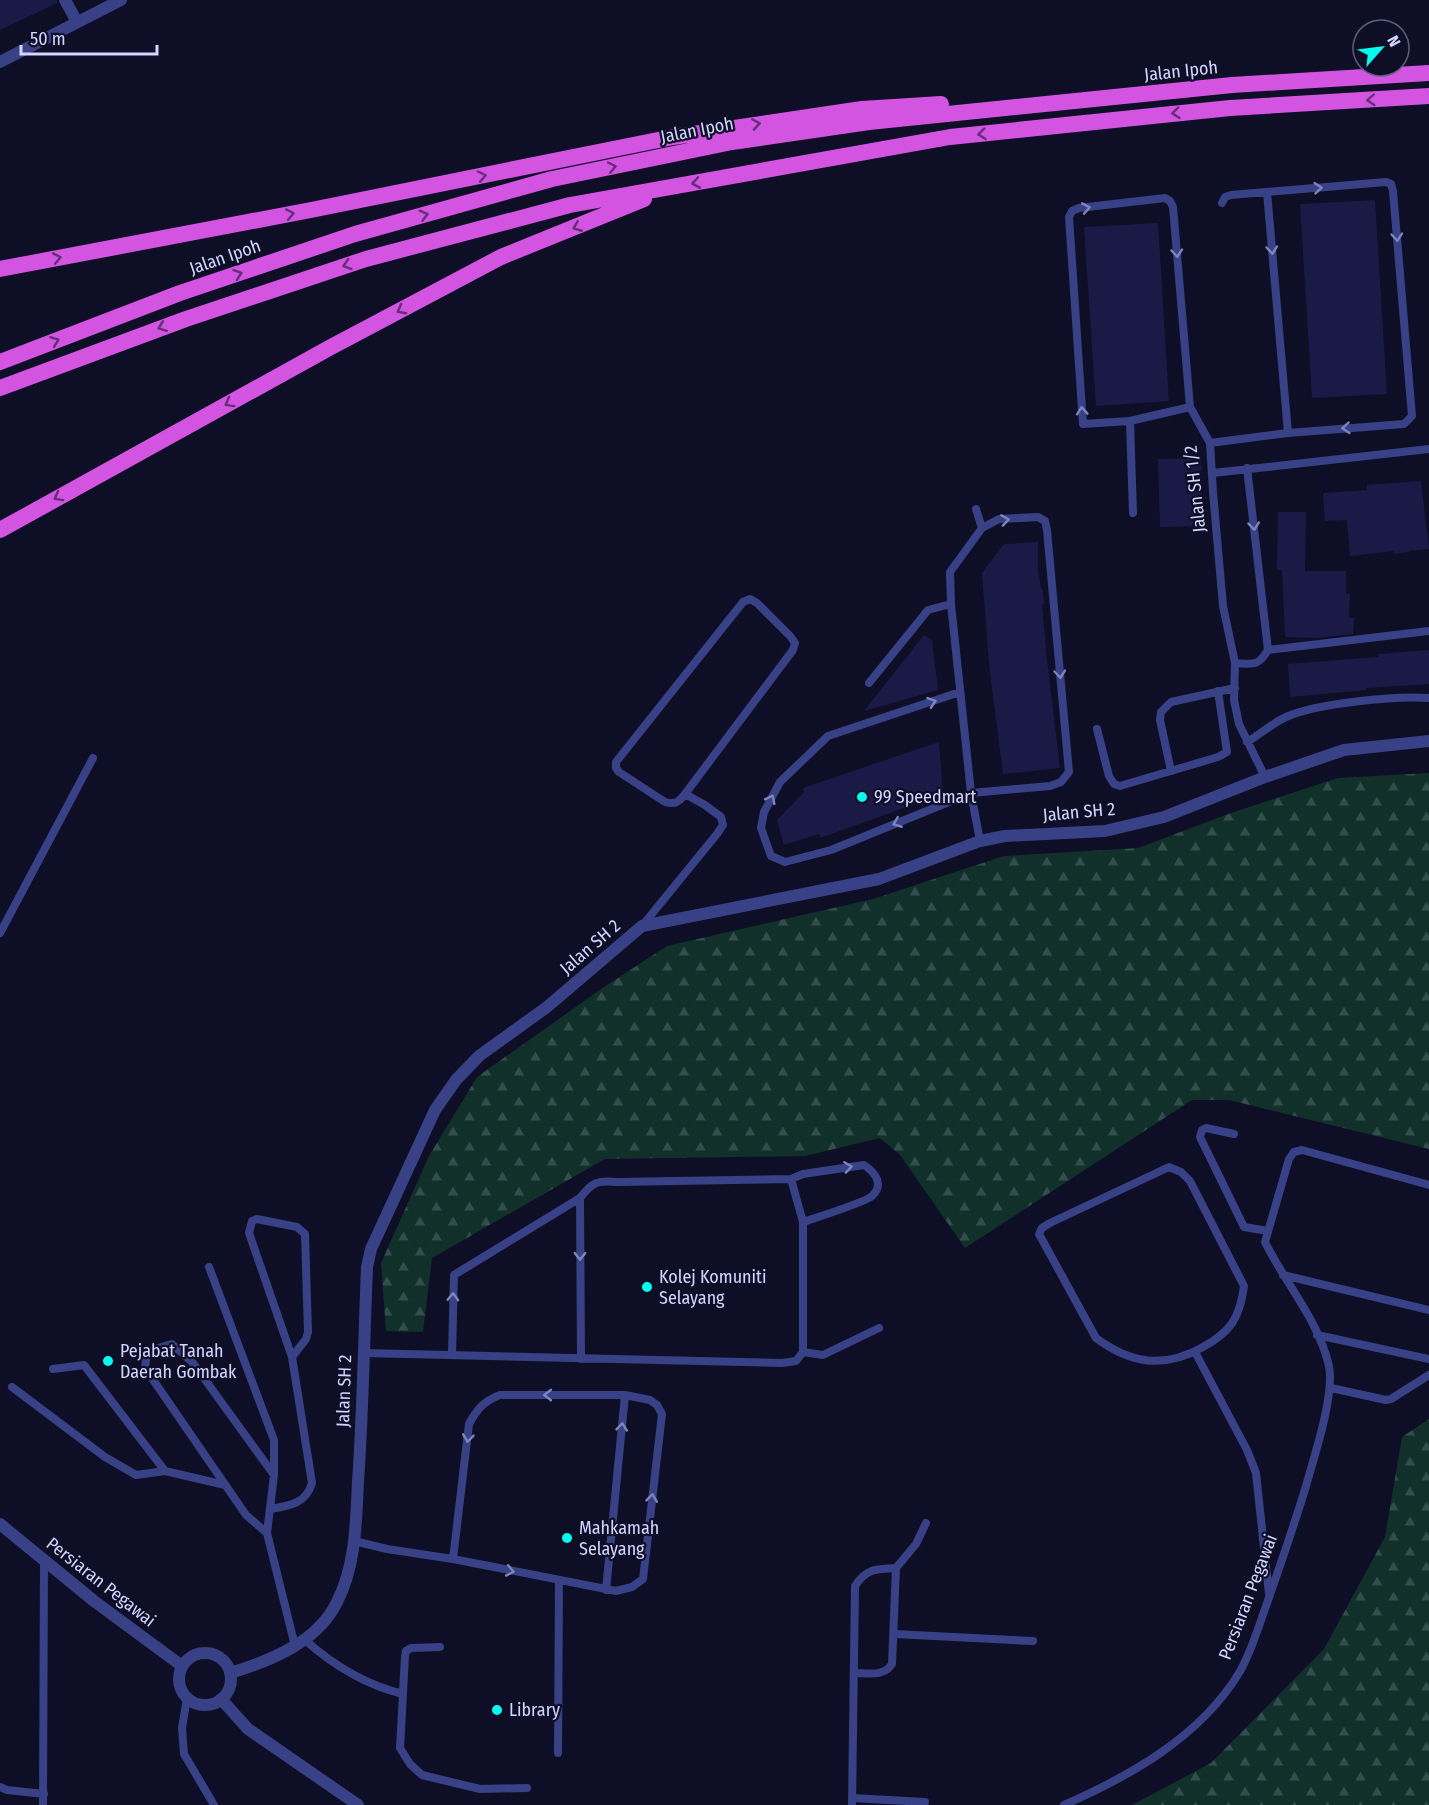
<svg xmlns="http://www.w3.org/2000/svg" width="1429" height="1805" viewBox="0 0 1429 1805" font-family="'Fira Sans Condensed',sans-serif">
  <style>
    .forest { fill: url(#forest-firs) }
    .building { fill: #1b1a47 }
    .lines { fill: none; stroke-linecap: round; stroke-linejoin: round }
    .service { stroke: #384186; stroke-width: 8 }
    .minor { stroke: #384186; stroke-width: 12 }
    .tertiary { stroke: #384186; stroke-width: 12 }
    .trunk { stroke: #d254e0; stroke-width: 16 }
    .oneway { stroke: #662e7a }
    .oneway2 { stroke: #7e84bc }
    .poi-dot { fill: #00feee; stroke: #0e0e26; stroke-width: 2 }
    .labels { text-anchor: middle; stroke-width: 4.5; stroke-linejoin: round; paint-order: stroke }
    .street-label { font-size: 18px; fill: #d3d5ff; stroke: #0e0e26 }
    .poi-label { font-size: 18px; fill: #d3d5ff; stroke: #0e0e26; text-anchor: start }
  </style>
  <defs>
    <pattern id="forest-firs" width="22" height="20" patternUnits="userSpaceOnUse" patternTransform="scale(1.5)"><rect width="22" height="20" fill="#11302a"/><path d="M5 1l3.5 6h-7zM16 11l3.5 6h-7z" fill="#334d4a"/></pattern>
  </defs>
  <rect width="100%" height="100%" fill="#0e0e26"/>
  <path class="forest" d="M1429,773V1149L1229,1100H1192L965,1248L900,1155L880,1138L805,1156L605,1159L432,1258L423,1332L386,1331L381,1263L429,1156L477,1077L604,987L667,946L873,899L1004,856L1138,848L1231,813L1338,778Z
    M1429,1419V1805H1132L1211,1763L1324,1649L1385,1537L1402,1437Z"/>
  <path class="building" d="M0,0H57V3L0,30Z
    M1375,200L1387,394L1312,398L1300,204Z
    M1158,223L1169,401L1096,406L1084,227Z
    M1201,458L1203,526L1160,527L1158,459Z
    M1421,481L1429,549L1409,551V552L1394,554V551L1350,556L1347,520L1325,521L1323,493L1367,490V485Z
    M1278,512H1306L1305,571H1346V594H1350L1349,618H1354L1353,634L1317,638L1285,637L1282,570H1277Z
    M1038,542V570L1041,589H1043L1044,604H1042L1047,660L1060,768L1003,774L989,664L982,573L1004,544Z
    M924,635L932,640L938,690L864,711Z
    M1429,650V684L1366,688V690L1290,697L1288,664L1379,657V654Z
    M939,742L943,794L820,838L819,834L784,845L777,820L804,792L803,788Z"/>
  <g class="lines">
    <path class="service" d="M1267,192L1288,433
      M1190,407L1130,421L1083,424L1069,217L1072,211L1079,208L1165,198L1170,201L1173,207L1190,407L1210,443L1213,492L1223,606L1235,663L1234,700L1239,724L1265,777
      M1130,421L1133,513
      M1210,443L1288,433L1404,424L1412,416L1393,191L1391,184L1386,182L1231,195L1225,197L1222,203
      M1213,473L1429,449
      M976,509L982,528
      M1268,650L1429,631
      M1235,663C1253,664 1258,667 1268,650L1247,468
      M869,683L928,610L951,604
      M960,692L828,736L780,782L764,812L761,828L771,856L785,862L831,850L971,793L1050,786L1061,782L1069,772L1047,530L1045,521L1038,517L999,519L982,528L950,572L951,604L971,793L980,841
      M1097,729L1109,776L1114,784L1120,786L1218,757L1227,752L1218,691
      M1247,742C1260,734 1273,723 1286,717C1318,703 1394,696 1429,698
      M1171,771L1160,720L1161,712L1171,702L1235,688
      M642,926L717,834L723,825L721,817L705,805L685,794C679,802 675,805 665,802L619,772L616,768V762L743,602L750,599L757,603L790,636L795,643L793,650L685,794
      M0,933L93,758
      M1234,1134L1206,1128L1202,1130L1200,1137L1244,1227L1268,1231
      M1169,1167L1181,1172L1190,1181L1244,1286C1240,1317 1231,1332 1203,1347C1164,1369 1131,1364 1096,1338L1039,1234L1042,1228L1050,1223Z
      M580,1198L581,1359
      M209,1267L274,1440V1474
      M1283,1275L1429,1310
      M1317,1335L1429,1359
      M803,1352L823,1355L879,1328
      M1195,1352L1247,1450L1256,1473L1269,1594
      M364,1353L782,1363L796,1361L803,1352V1222L791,1179
      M452,1355L454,1275L580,1198C592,1182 598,1180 617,1182L791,1179L803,1174L864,1165C876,1173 884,1185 872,1196C866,1202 815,1218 803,1222
      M53,1369L84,1365L165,1471L225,1485
      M12,1387L105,1457L136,1475L165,1471
      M1331,1388L1386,1400L1391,1399L1429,1375
      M270,1509C289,1506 306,1504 312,1483L292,1357L249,1233L252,1221L257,1219L297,1227L305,1234L308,1332L306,1339L292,1357
      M267,1533L246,1515L145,1368L147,1351L172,1344L193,1363L274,1475L267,1533L295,1646
      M354,1541L387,1549L453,1559L616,1591L632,1587L643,1579L662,1414L657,1405L650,1400L625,1395H500C484,1401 477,1409 469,1424L453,1559
      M606,1590L625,1395
      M894,1634L1033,1641
      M305,1640C333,1665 366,1685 403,1694
      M440,1647L411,1648L406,1651L405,1656L400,1748L410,1764L422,1775L480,1789L527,1788
      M854,1673C868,1673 884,1677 892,1664L896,1568L916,1544L926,1523
      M187,1698L182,1728L184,1754L214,1805
      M558,1753L559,1581
      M0,1787L7,1790L44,1794
      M852,1798L925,1802
      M43,1805L44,1561
      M852,1805L855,1586C867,1568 876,1569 896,1568
      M1064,1805C1130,1776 1200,1737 1239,1673C1251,1653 1258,1628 1266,1606C1280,1566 1294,1526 1306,1486C1314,1457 1335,1394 1329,1366C1319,1321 1285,1283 1265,1242L1289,1159L1294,1152L1302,1150L1429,1185"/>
    <path class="minor" d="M65,0L77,22
      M0,62L121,0"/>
    <path class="tertiary" d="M0,1524L94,1601L182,1666
      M179 1679a26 26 0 1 1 52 0a26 26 0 1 1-52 0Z
      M230,1673C270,1661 318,1642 337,1602C356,1565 356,1521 358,1482C363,1410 364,1339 367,1267L371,1249L435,1110L456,1080L479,1056L547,1007L642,926L879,879L980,841L1005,836L1105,831L1164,817L1265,777L1344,750L1429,741
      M221,1699L248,1729L358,1805"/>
    <path class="trunk" d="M0,269L311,210L673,137L862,109L941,104
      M0,362L180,293L355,234L552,179L732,142L869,122L1232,85L1429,73
      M0,388L186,319L366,259L570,205L950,137L1230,108L1429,96
      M0,530L331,347L501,257L644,199"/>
  </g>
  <defs><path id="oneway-chevron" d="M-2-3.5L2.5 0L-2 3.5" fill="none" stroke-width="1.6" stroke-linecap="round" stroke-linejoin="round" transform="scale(1.5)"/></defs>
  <g class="oneway">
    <use href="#oneway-chevron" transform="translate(1371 100) rotate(177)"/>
    <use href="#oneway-chevron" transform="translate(1176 113) rotate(174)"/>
    <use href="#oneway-chevron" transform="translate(756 124) rotate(-9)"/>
    <use href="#oneway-chevron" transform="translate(982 134) rotate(174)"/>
    <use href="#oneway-chevron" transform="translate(612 167) rotate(-12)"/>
    <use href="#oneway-chevron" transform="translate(482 176) rotate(-12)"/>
    <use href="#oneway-chevron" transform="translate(696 183) rotate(170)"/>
    <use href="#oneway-chevron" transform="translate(290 214) rotate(-11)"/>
    <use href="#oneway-chevron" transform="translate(424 215) rotate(-15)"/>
    <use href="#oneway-chevron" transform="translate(577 227) rotate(158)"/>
    <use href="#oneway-chevron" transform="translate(57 258) rotate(-11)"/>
    <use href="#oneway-chevron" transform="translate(347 265) rotate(162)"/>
    <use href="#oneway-chevron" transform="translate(238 274) rotate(-19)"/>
    <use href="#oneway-chevron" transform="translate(401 310) rotate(152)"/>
    <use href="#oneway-chevron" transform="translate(162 327) rotate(159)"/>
    <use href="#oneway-chevron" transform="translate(55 341) rotate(-21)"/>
    <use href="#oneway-chevron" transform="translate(229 403) rotate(151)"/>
    <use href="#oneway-chevron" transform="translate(58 497) rotate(151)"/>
  </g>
  <g class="oneway2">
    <use href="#oneway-chevron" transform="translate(1318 188) rotate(-5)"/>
    <use href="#oneway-chevron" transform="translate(1086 208) rotate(-10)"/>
    <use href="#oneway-chevron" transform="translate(1397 237) rotate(85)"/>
    <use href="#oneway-chevron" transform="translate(1272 250) rotate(85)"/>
    <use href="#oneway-chevron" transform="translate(1177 253) rotate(85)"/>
    <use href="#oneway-chevron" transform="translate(1082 411) rotate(-94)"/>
    <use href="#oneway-chevron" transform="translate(1346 428) rotate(175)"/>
    <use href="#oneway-chevron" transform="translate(1005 520) rotate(-8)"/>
    <use href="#oneway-chevron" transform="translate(1254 526) rotate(84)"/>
    <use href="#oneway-chevron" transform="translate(1060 674) rotate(85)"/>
    <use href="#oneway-chevron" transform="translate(932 702) rotate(-19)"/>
    <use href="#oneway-chevron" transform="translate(771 799) rotate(-63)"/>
    <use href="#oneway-chevron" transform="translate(897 823) rotate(158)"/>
    <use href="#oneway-chevron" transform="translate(848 1167) rotate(-8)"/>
    <use href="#oneway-chevron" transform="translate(580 1256) rotate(90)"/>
    <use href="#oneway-chevron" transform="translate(453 1297) rotate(-88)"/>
    <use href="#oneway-chevron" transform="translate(548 1395) rotate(-180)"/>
    <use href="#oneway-chevron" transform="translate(622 1427) rotate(-84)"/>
    <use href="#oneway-chevron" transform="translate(468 1438) rotate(97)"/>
    <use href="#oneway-chevron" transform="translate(652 1498) rotate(-83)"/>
    <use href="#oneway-chevron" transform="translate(510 1571) rotate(11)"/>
  </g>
  <g class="poi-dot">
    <circle cx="862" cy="797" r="6"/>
    <circle cx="647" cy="1287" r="6"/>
    <circle cx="108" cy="1361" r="6"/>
    <circle cx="567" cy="1538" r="6"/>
    <circle cx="497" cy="1710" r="6"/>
  </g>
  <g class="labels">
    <g class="street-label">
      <text transform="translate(1181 71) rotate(-6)" y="6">Jalan Ipoh</text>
      <text transform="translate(697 130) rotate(-11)" y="6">Jalan Ipoh</text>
      <text transform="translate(225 257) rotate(-19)" y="6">Jalan Ipoh</text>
      <text transform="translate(1195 489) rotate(-96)" y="6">Jalan SH 1/2</text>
      <text transform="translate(1079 812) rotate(-5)" y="6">Jalan SH 2</text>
      <text transform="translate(590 947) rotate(-41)" y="6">Jalan SH 2</text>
      <text transform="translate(344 1391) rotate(-88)" y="6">Jalan SH 2</text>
      <text transform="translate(101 1582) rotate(38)" y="6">Persiaran Pegawai</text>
      <text transform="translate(1248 1597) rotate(-69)" y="6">Persiaran Pegawai</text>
    </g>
    <g class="poi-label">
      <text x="874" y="803">99 Speedmart</text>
      <text x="659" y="1283">Kolej Komuniti<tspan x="659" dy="21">Selayang</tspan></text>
      <text x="120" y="1357">Pejabat Tanah<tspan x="120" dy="21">Daerah Gombak</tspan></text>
      <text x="579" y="1534">Mahkamah<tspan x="579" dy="21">Selayang</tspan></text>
      <text x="509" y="1716">Library</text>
    </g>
  </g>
  <g transform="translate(1381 48) rotate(62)"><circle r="28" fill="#0e0e26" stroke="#5d5e7d" stroke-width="1.5"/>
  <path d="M0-4.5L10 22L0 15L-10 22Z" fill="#00feee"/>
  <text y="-9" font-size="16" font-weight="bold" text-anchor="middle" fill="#d3d5ff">N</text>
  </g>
  <path d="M21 45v9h136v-9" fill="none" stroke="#d3d5ff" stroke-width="3"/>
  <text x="30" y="45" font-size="18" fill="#d3d5ff" stroke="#0e0e26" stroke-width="4.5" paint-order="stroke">50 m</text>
</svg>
